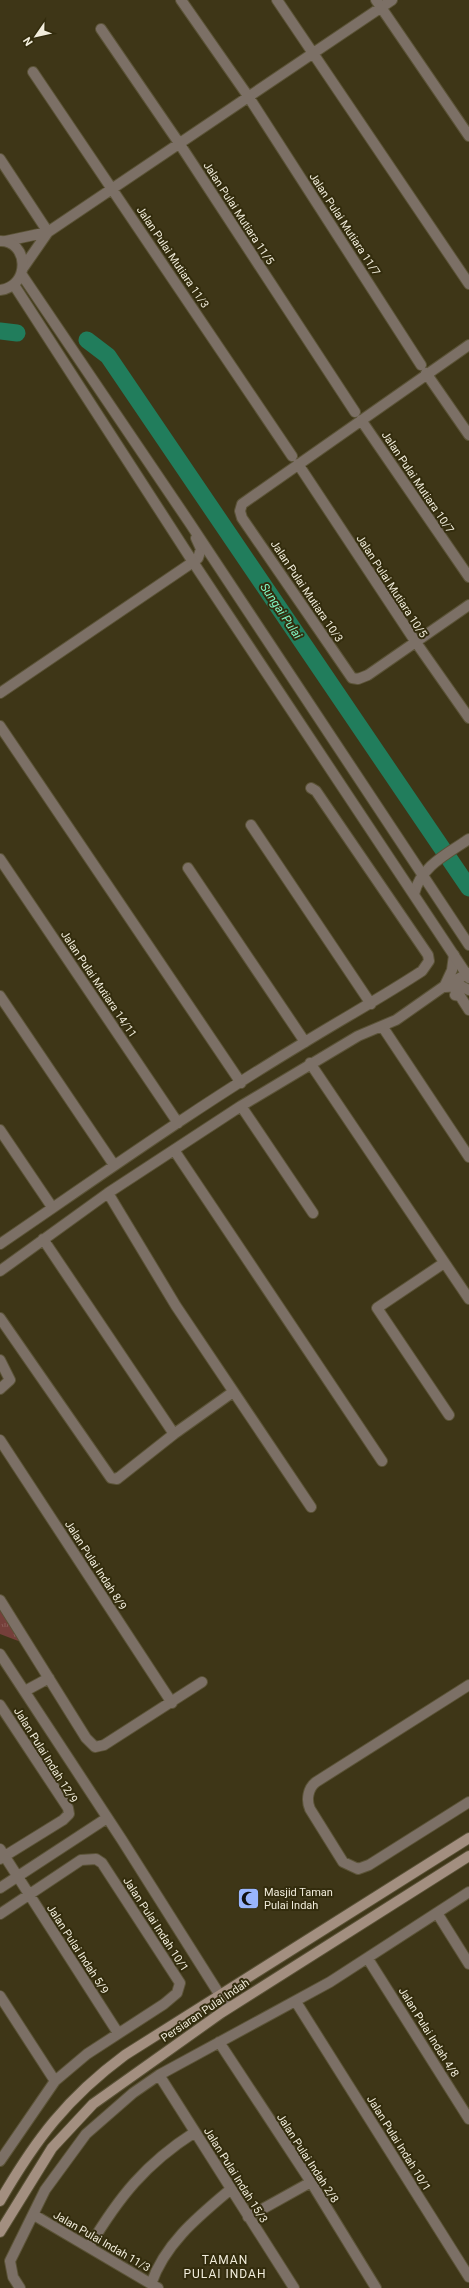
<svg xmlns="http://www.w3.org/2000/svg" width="469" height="2288" viewBox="0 0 469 2288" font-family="Roboto,sans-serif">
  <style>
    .park { fill: url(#park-tufts) }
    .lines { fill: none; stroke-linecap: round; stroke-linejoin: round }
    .river { stroke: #217d5c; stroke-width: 17 }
    .minor-casing { stroke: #5b5337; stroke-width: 12 }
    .tertiary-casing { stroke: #5b5337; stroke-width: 12 }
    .secondary-casing { stroke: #5b5337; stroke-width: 12 }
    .minor { stroke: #7c7066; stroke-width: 10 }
    .tertiary { stroke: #7c7066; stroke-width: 10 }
    .secondary { stroke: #a38f80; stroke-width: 10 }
    .labels { text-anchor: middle; stroke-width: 4; stroke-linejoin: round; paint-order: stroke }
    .street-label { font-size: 11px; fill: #f2eddc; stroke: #332c0d }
    .poi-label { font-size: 11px; fill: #f2eddc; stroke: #332c0d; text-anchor: start }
    .water-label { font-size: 12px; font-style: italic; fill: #80f6c4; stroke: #332c0d }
    .neighbourhood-label { font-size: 12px; letter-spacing: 1px; fill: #f2eddc; stroke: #332c0d }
  </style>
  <defs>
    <pattern id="park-tufts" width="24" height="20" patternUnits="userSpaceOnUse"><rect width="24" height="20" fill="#753f3a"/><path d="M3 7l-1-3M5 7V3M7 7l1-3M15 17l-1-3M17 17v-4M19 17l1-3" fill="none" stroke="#895b56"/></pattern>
  </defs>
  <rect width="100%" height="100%" fill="#3e3617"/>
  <path class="park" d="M0,1610L21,1642L0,1634Z"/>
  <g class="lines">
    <path class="river" d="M0,331L17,333
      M87,340L108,356L469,888"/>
    <defs>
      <path id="minor" d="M181,0L248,96L421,365
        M277,0L469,284
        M376,0L469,136
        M101,29L179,143L355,412
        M33,72L292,456
        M0,159L48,232
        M6,241L48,232
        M23,268L48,232L392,0
        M469,345L242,504L240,511L242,518L352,678L358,679L368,675L469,605
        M426,373L469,435
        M361,420L469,577
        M298,464L415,641L469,718
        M0,693L193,562L198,558L201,549L196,538
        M0,726L241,1083
        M251,825L371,1004
        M0,859L178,1123
        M188,868L305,1042
        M414,894C421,866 447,854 469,839
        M445,985L452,970L454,955
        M445,987L461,986L469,990
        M455,995L460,996L469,1010
        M0,996L114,1165
        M382,1026L469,1157
        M310,1063L469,1299
        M241,1106L313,1213
        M0,1130L52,1207
        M174,1150L382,1461
        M108,1193L176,1306L311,1507
        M43,1239L174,1434
        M0,1244C101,1175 201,1104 305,1042C344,1018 384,996 422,971L429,961L428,955L316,791L311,788
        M444,1263L377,1308L449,1415
        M0,1271L108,1193L241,1106L358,1036L396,1020L443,987L469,973
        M0,1318L111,1478L117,1479L174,1434L233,1392
        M0,1360L10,1380L0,1389
        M0,1440L172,1703
        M0,1600L86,1738L95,1747L104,1745L202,1682
        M0,1654L122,1840L228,2008
        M469,1685L316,1782C308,1788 306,1800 310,1809L343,1862L358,1869L369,1865L469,1802
        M25,1691L49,1678
        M0,1705L68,1808L69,1814L63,1820L0,1859
        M0,1849L118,2033
        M0,1888L107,1818
        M437,1913L469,1964
        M0,1914L81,1860L96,1859L102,1863L180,1983L177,1993L164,2004L87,2054L55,2081L0,2161
        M368,1959L469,2119
        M0,1996L55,2081
        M296,2002L469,2277
        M219,2042L311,2182L376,2288
        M159,2075L294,2288
        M34,2215L158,2288
        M248,2217L311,2182
        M89,2247C119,2197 145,2164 195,2132
        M151,2284C165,2243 199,2216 231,2189
        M20,2288L13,2277L10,2261L45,2190L86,2134L133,2093L159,2075L330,1982L469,1892"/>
      <path id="tertiary" d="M0,241C28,240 32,286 0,290
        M22,275L189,522L469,945
        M14,285L193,562L469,978"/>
      <path id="secondary" d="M0,2201C36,2139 67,2098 125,2055L469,1838
        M0,2232L52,2148L93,2104L221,2013L469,1856"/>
    </defs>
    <use href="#minor" class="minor-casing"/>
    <use href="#tertiary" class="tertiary-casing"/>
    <use href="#secondary" class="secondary-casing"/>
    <use href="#minor" class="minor"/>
    <use href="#tertiary" class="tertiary"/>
    <use href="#secondary" class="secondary"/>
  </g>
  <defs>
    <symbol id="mosque-square" viewBox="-11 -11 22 22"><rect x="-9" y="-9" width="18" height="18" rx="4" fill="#99b5fd" stroke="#332c0d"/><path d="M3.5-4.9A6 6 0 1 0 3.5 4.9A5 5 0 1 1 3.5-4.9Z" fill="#111"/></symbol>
  </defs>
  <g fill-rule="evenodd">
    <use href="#mosque-square" x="236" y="1886" width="25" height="25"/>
  </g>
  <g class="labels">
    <g class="street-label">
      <text transform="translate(239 213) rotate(57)" y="4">Jalan Pulai Mutiara 11/5</text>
      <text transform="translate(345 224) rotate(57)" y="4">Jalan Pulai Mutiara 11/7</text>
      <text transform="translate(173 257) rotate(56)" y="4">Jalan Pulai Mutiara 11/3</text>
      <text transform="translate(418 482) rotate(56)" y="4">Jalan Pulai Mutiara 10/7</text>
      <text transform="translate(392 586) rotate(57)" y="4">Jalan Pulai Mutiara 10/5</text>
      <text transform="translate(307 591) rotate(56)" y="4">Jalan Pulai Mutiara 10/3</text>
      <text transform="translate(99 984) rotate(56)" y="4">Jalan Pulai Mutiara 14/11</text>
      <text transform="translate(96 1565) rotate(57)" y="4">Jalan Pulai Indah 8/9</text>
      <text transform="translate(46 1755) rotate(58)" y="4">Jalan Pulai Indah 12/9</text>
      <text transform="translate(156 1924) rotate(57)" y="4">Jalan Pulai Indah 10/1</text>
      <text transform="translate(78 1949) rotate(57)" y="4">Jalan Pulai Indah 5/9</text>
      <text transform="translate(205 2010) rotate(-34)" y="4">Persiaran Pulai Indah</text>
      <text transform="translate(429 2032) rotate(58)" y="4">Jalan Pulai Indah 4/8</text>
      <text transform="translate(399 2143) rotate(58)" y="4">Jalan Pulai Indah 10/1</text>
      <text transform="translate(308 2158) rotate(57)" y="4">Jalan Pulai Indah 2/8</text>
      <text transform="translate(236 2175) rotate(58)" y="4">Jalan Pulai Indah 15/3</text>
      <text transform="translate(102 2241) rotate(30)" y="4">Jalan Pulai Indah 11/3</text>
    </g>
    <g class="poi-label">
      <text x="264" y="1896">Masjid Taman<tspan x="264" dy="13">Pulai Indah</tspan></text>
    </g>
    <g class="water-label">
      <text transform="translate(281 611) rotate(56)" y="4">Sungai Pulai</text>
    </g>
    <g class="neighbourhood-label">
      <text x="225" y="2264">TAMAN<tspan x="225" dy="14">PULAI INDAH</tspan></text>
    </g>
  </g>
  <g transform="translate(36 36) rotate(236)" stroke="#332c0d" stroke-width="3" paint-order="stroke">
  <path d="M0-3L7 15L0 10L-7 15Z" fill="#f2eddc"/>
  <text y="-6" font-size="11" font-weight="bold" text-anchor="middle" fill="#f2eddc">N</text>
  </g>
</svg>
